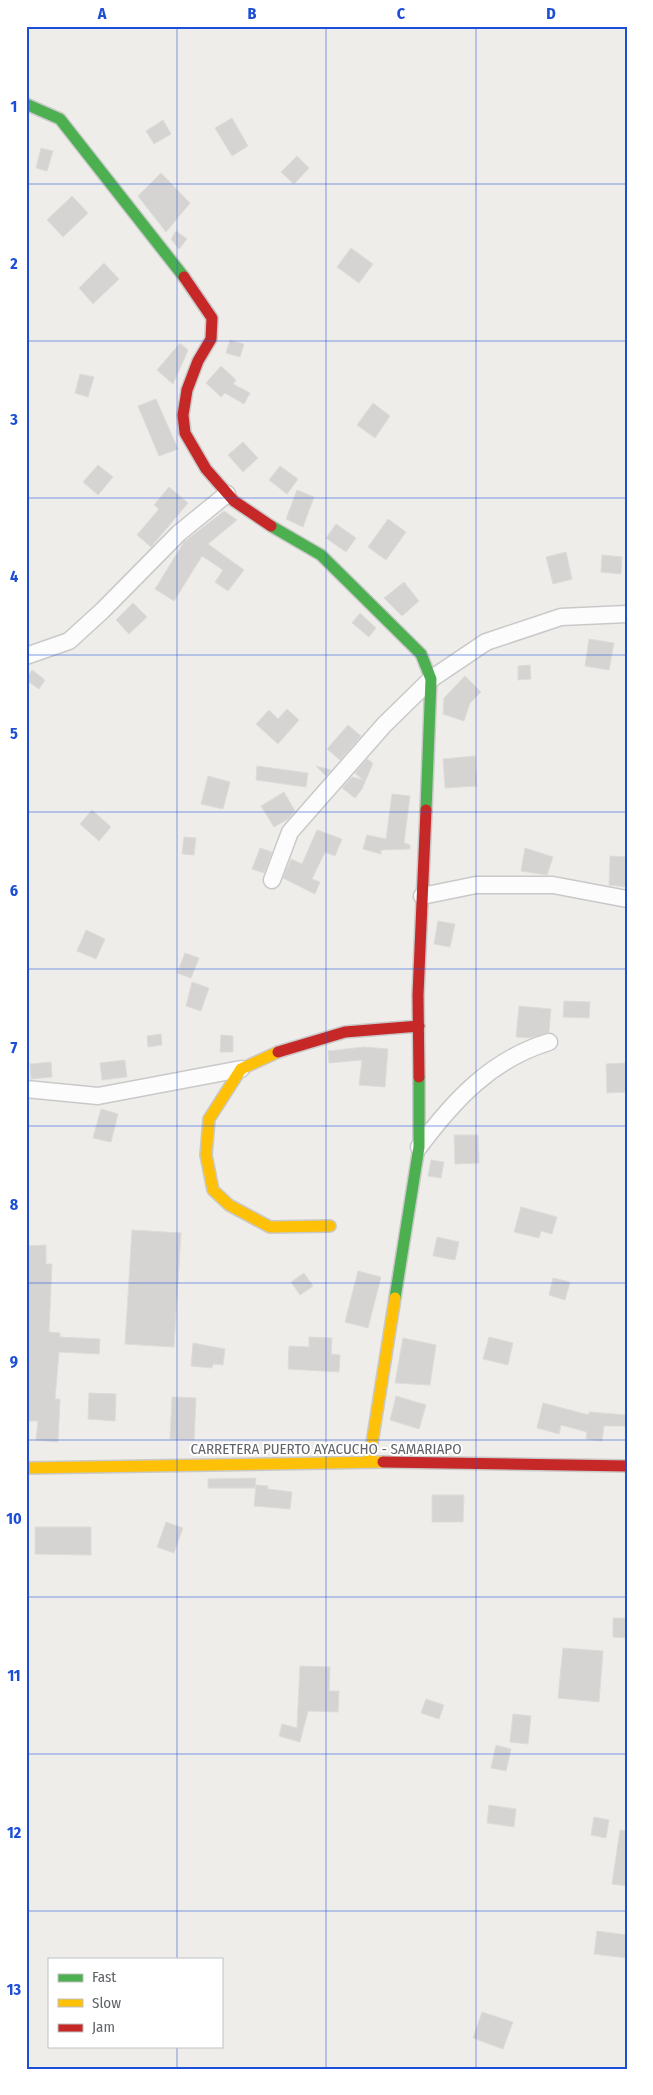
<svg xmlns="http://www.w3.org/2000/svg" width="653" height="2095" viewBox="0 0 653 2095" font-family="'Fira Sans Condensed',sans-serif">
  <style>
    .building { fill: #d5d4d3; stroke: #dedcd9 }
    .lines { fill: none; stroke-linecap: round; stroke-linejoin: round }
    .street-casing { stroke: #c9c9c9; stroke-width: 19 }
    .fast-casing { stroke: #c9c9c9; stroke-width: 14 }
    .slow-casing { stroke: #c9c9c9; stroke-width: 14 }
    .jam-casing { stroke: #c9c9c9; stroke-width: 14 }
    .street { stroke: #fdfcfc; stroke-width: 16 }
    .fast { stroke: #4caf50; stroke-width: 11 }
    .slow { stroke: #ffc107; stroke-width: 11 }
    .jam { stroke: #c62828; stroke-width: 11 }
    .grid { fill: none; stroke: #1d4ed8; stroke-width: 1; stroke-opacity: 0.55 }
    .labels { text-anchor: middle; stroke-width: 4; stroke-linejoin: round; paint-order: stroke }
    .street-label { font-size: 15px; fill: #606367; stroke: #fff }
    .neatline { fill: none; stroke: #1d4ed8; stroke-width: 2 }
    .grid-label { font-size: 16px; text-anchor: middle; font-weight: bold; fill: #1d4ed8 }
  </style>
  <rect width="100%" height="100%" fill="#efedea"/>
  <path class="building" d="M232,118L248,146L232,156L215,128Z
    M163,120L171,134L154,144L146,131Z
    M41,148L53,151L47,171L36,168Z
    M297,156L309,168L294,184L281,172Z
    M161,173L190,203L166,232L138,196Z
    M72,196L88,213L63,237L47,220Z
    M176,231L187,239L179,249L171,239Z
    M351,248L373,264L359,283L337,267Z
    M104,263L119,279L93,304L79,288Z
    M230,340L244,344L240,357L226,353Z
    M180,343L188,350L173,384L157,370Z
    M221,366L236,380L233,384L250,393L244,404L225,393L221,397L206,383Z
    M80,374L94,377L88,397L75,393Z
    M156,399L178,449L159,456L138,406Z
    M373,403L390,416L375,438L357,425Z
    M243,442L258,458L243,472L228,455Z
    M98,465L113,477L98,495L83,482Z
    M280,466L298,479L287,494L269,480Z
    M169,487L188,503L151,547L137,535L159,509L154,505Z
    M297,490L314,497L303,527L286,519Z
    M224,511L237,520L208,544L244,570L228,591L215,582L223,570L202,556L174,601L155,589L184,542Z
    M388,519L406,532L386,560L368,547Z
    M336,524L356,538L346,552L326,538Z
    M566,552L572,579L553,584L546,557Z
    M602,555L622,557L621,574L601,572Z
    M404,582L419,601L402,616L384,598Z
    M133,603L147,617L129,634L116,620Z
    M360,613L376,628L369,637L352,623Z
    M589,639L614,643L609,670L585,666Z
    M530,665L531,679L518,680V666Z
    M32,670L45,680L39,689L26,680Z
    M465,676L481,692L470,703L464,721L443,714L444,698Z
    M287,709L299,720L278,744L256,724L269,710L278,719Z
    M348,725L361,736L340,760L327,749Z
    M475,756L477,786L445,788L443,759Z
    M367,759L373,763L362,789L355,798L342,788L352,777L363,780L355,773Z
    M257,766L308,773L306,787L256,780Z
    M316,766L331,770L326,776Z
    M208,776L230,782L223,809L201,804Z
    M284,792L295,811L288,819L274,827L261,806Z
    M392,794L410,796L404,843L410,845V849L381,850V854L363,849L367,835L386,839Z
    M92,810L111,827L99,841L80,824Z
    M317,830L342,839L335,856L325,852L312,879L320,882L315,894L283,878L291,859L302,864Z
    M184,837L196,838L194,855L182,854Z
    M260,848L272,852L264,873L252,869Z
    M525,848L553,857L547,875L521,871Z
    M610,856L627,857V887L609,885Z
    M438,921L455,924L450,947L434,944Z
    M86,930L105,939L96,959L77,951Z
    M185,953L199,958L191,978L177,973Z
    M192,982L209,988L201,1011L186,1006Z
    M564,1001L590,1002L589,1018L563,1017Z
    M519,1006L551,1009L549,1032L531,1038L516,1037Z
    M161,1034L162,1045L148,1047L147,1036Z
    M221,1035L233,1036V1052H220Z
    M364,1047L388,1049L385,1087L359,1085L362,1060L329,1063L328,1051Z
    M125,1060L127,1077L102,1080L100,1063Z
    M51,1062L52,1077L31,1079L30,1064Z
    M627,1063V1092L607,1093L606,1064Z
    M101,1109L118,1114L111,1142L93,1138Z
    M454,1135H478L479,1163L455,1164Z
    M431,1160L444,1162L441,1178L428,1176Z
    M521,1207L557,1217L552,1234L541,1231L539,1238L514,1232Z
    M132,1230L181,1233L174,1347L125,1344Z
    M437,1237L459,1242L455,1260L433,1256Z
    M46,1245V1264H52L49,1332L60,1333V1337L100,1339L99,1354L59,1352L55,1399H60L58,1442L36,1440L38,1421H26V1246Z
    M358,1271L381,1277L368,1328L345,1322Z
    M304,1273L313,1286L300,1295L291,1282Z
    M553,1278L570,1282L565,1300L549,1295Z
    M309,1337L332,1338L331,1354L340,1355L339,1372L288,1369L289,1346L309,1347Z
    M489,1337L513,1343L508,1365L483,1359Z
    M403,1338L436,1345L430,1385L395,1383Z
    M193,1343L225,1349L223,1365L213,1364L212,1368L191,1366Z
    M89,1393L116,1394L115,1421L88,1419Z
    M396,1396L426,1405L419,1429L390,1420Z
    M172,1397L196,1398L194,1440L170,1439Z
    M543,1403L589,1415V1412L627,1415V1426H604L602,1441L586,1439L587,1432L561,1425L559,1434L537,1428Z
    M256,1478L255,1488H208V1479Z
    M256,1485L268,1486V1489L292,1492L290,1509L254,1506Z
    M432,1495H464L463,1522H432Z
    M166,1522L183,1528L174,1553L157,1547Z
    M35,1527H91V1555L35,1554Z
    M613,1618H627V1638L613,1637Z
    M563,1648L603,1651L599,1702L558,1698Z
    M300,1666L330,1667L329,1691H339L338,1712L308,1711L300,1742L279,1736L282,1724L297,1728Z
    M426,1699L444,1705L439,1719L421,1713Z
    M513,1714L531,1716L528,1744L510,1742Z
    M496,1745L511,1749L506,1771L491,1768Z
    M489,1805L516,1809L514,1827L487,1823Z
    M594,1817L609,1820L606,1838L591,1835Z
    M620,1830L627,1831V1886L612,1884Z
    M597,1931L627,1935V1958L594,1954Z
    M482,2012L513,2022L503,2049L473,2038Z"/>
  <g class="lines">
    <defs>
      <path id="street" d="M26,656L69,641L102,611L179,533L227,494
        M272,880L290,832L384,725L431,679L486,642L561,617L627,614
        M422,896L476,885H553L627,899
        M26,1089L98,1096L241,1069
        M419,1147C454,1100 492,1059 549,1042"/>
      <path id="fast" d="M26,104L60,119L184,277
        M271,526L321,555L421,654L431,679L426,810
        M395,1298L419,1147V1077"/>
      <path id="slow" d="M278,1052L241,1069L209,1119L206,1155L213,1190L229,1205L270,1227L330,1226
        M369,1462L395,1298
        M26,1468L383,1462"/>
      <path id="jam" d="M184,277L212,318L211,339L198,361L187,390L183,415L185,433L206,469L234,501L271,526
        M278,1052L345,1032L419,1026
        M419,1077L418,995L426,810
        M383,1462L627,1466"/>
    </defs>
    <use href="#street" class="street-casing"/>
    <use href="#fast" class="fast-casing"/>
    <use href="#slow" class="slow-casing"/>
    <use href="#jam" class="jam-casing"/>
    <use href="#street" class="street"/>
    <use href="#fast" class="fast"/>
    <use href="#slow" class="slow"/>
    <use href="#jam" class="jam"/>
  </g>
  <path class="grid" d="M177,26V1959M326,26V2069M476,26V2069M26,184H627M26,341H627M26,498H627M26,655H627M26,812H627M26,969H627M26,1126H627M26,1283H627M26,1440H627M26,1597H627M26,1754H627M26,1911H627M177,2046V2069"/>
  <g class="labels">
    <g class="street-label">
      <text x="326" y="1454">CARRETERA PUERTO AYACUCHO - SAMARIAPO</text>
    </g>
  </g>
  <rect width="653" height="2095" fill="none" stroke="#ffffff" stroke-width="55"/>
  <rect x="48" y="1958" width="175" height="90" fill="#ffffff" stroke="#bfc1c2"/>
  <rect x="58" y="1974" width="25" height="8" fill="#4caf50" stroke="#bfc1c2"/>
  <text x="92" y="1982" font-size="15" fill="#606367">Fast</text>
  <rect x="58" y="1999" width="25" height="8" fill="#ffc107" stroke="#bfc1c2"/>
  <text x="92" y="2008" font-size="15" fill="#606367">Slow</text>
  <rect x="58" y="2024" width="25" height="8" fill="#c62828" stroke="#bfc1c2"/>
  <text x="92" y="2032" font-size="15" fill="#606367">Jam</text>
  <rect x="28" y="28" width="598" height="2040" class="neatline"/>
  <g class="grid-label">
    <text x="102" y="19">A</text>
    <text x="252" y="19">B</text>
    <text x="401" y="19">C</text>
    <text x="551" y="19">D</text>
    <text x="14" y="112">1</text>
    <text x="14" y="269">2</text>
    <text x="14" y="425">3</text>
    <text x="14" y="582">4</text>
    <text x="14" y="739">5</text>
    <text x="14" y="896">6</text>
    <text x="14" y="1053">7</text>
    <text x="14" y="1210">8</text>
    <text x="14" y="1367">9</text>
    <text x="14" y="1524">10</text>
    <text x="14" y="1681">11</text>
    <text x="14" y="1838">12</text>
    <text x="14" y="1995">13</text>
  </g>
</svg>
